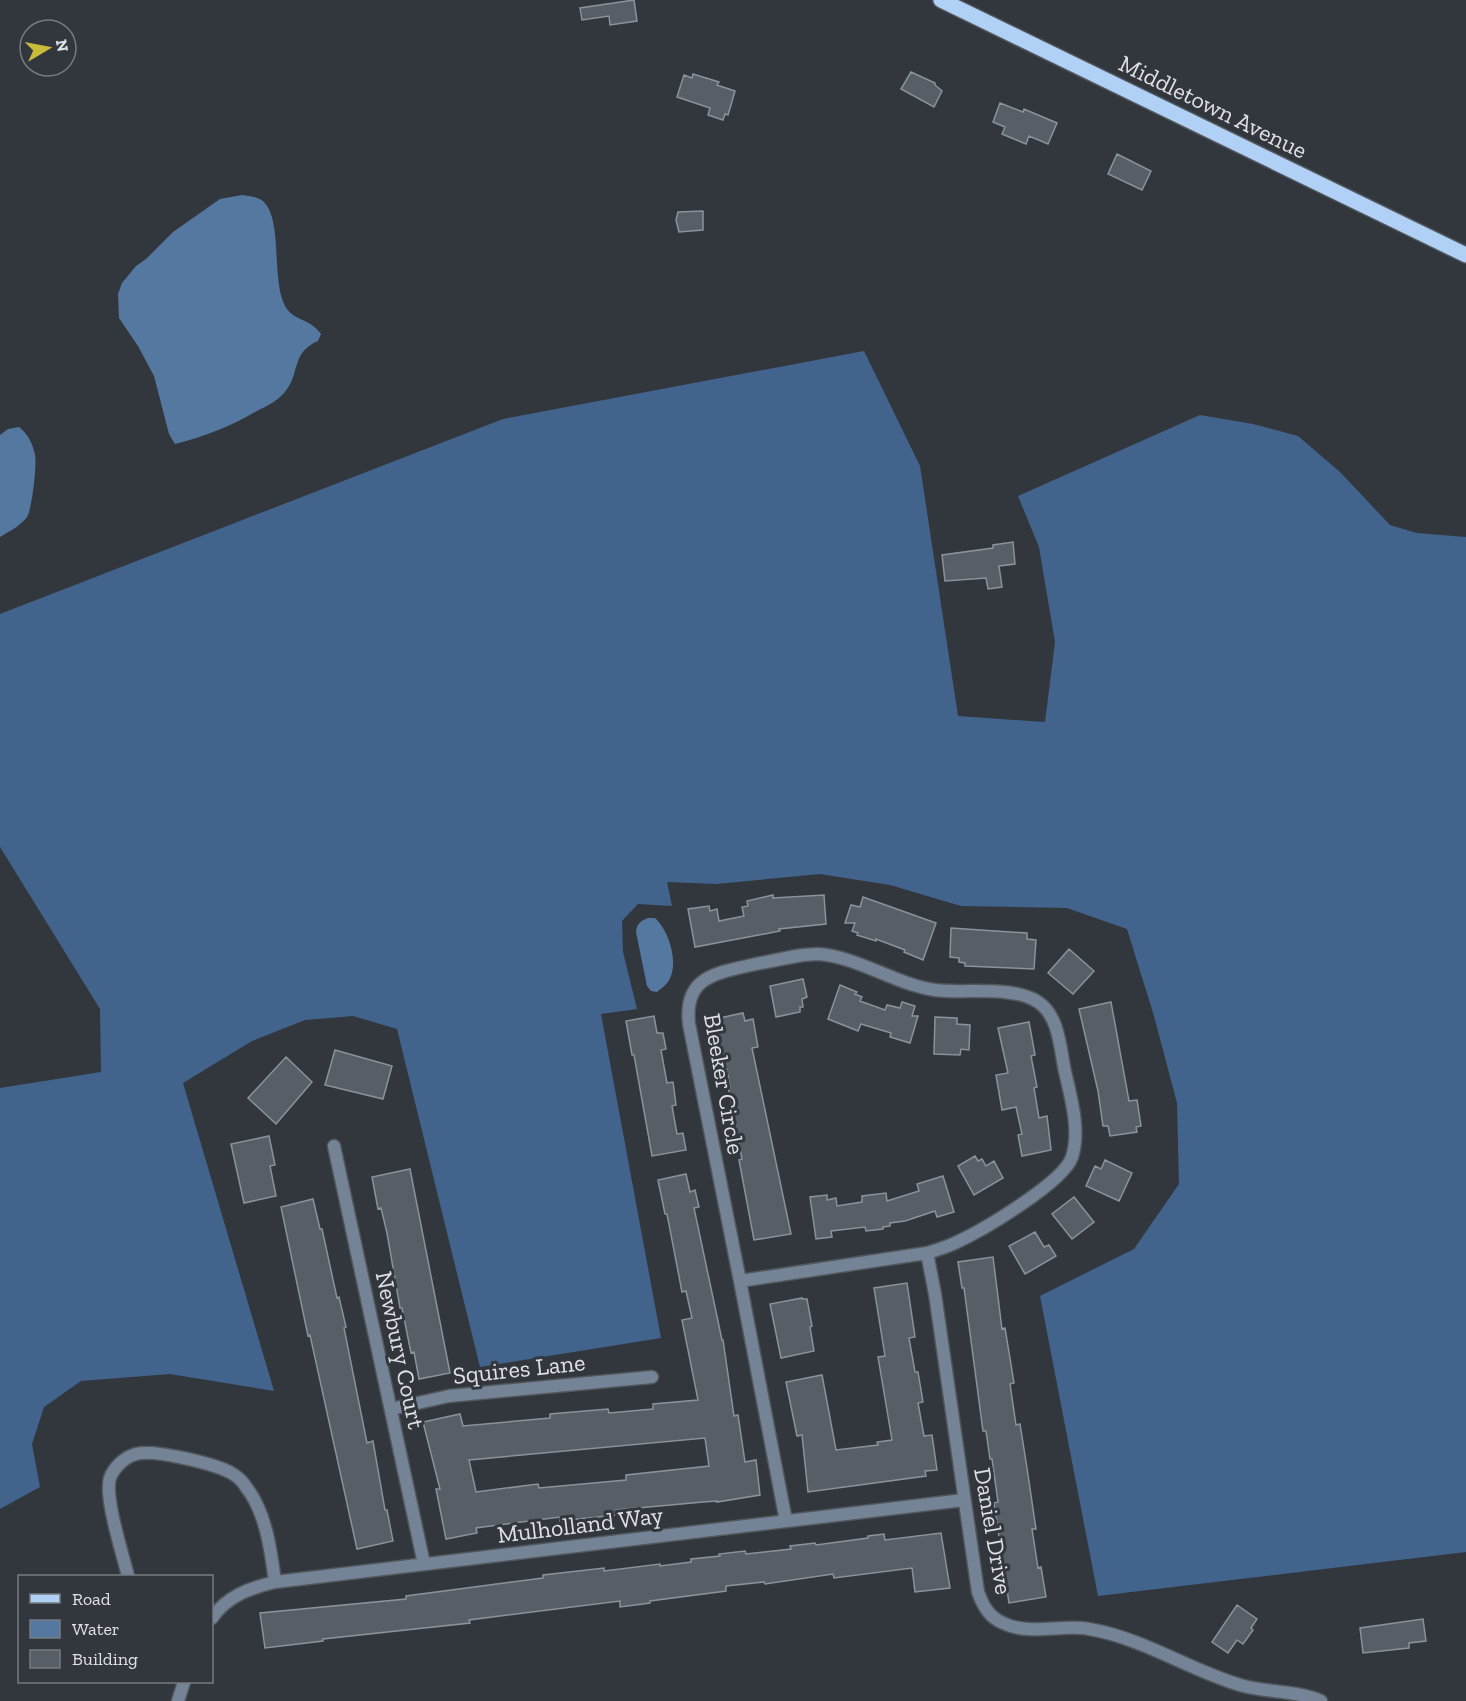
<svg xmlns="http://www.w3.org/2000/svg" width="1466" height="1701" viewBox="0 0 1466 1701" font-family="'Zilla Slab',serif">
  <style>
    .forest { fill: #42648c }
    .water { fill: #5578a0 }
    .building { fill: #585e66; stroke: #8b929a; stroke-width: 1.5; fill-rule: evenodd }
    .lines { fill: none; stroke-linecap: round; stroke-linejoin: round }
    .minor-casing { stroke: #51565c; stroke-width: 15 }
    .primary-casing { stroke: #51565c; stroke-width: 18 }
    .minor { stroke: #748496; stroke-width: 12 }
    .primary { stroke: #b0d0f6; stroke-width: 15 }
    .labels { text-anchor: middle; stroke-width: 6; stroke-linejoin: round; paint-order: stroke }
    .street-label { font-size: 24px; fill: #dee2e6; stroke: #32373e }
  </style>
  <rect width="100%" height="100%" fill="#32373e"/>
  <path class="forest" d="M864,351L920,466L958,716L1045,722L1055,642L1039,547L1018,496L1200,415L1253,424L1298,436L1340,472L1390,525L1417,533L1466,537V1552L1098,1596L1040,1296L1134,1249L1179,1184L1177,1103L1154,1016L1127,929L1067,908L961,906L890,885L820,874L716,884L667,882L672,906L638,904L622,921L623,952L637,1009L601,1014L661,1338L480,1367L397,1029L353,1016L305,1020L252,1041L183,1083L274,1391L170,1374L81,1381L44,1407L32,1444L40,1487L0,1509V1088L101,1072L100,1009L0,847V614L503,419Z"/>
  <path class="water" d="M242,195C250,196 259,197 264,202C283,222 271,279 285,306C293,321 310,318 321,334L318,341C290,353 301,374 284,393C277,401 267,406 257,411C230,427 206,436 175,444L169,434L154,376L138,346L119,318L118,294L122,283L136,266L146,259L173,232L220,199Z
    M19,427C28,434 33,444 35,455C37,465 32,509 27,517C20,526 10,531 0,537V435L8,429Z
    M648,918H655C669,931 680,964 668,982C665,986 660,989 657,992L651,991L647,986L636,932C637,924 640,921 648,918Z"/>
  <path class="building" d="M634,0L637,21L610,25L609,16L582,20L580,8Z
    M911,72L935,83V85L942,91L934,107L901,89Z
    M693,74L719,82L717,85L735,91L728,115L725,114L723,120L708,115L710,108L677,97L684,75L692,78Z
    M1000,103L1023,112L1024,109L1057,123L1048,144L1029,136L1026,144L1002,134L1005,127L993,122Z
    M1117,154L1151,171L1142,190L1108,174Z
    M703,211V230L679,232L676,220L678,212Z
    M1013,542L1015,564L999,566L1002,587L988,589L986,578L945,581L942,555L993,548V545Z
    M773,895V898L824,895L826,924L779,929L780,931L695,947L688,909L709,906L710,911L717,909L719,921L744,916L742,907L748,906L747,901Z
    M863,897L936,923L923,960L904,952L905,950L876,939V941L857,935L858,933L852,931L855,923H845L851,905L860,907Z
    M951,928L1027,933V939L1036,940L1034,969L965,966V963L959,962V958L950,957Z
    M1069,949L1094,971L1073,994L1048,973Z
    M803,979L807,997L802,999L803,1007H800V1012L776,1017L770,986Z
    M840,985L857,992L855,994L862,997L860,1001L885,1010L887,1005L900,1008L902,1002L915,1006L912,1016H918L910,1043L890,1037L891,1033L861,1024L858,1031L828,1019Z
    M1111,1002L1129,1101L1137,1100L1141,1126L1136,1127L1137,1132L1110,1136L1108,1126H1103L1098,1091L1079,1009Z
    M743,1013L745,1021L753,1019L758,1047L752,1048L791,1234L754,1240L739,1160L742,1159L728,1087L730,1086L723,1052L719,1053L716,1036H719L715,1019Z
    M654,1016L657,1033H663L666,1049L661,1050L667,1083L673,1082L676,1105L672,1106L677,1134L683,1133L686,1150L652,1156L634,1055H632L626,1021Z
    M935,1017L957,1018V1024L970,1025L969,1050L961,1049L960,1055L934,1054Z
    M1029,1022L1035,1055L1031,1056L1037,1087L1034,1088L1039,1118L1047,1116L1051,1150L1022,1156L1018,1135L1022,1134L1016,1107L1002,1110L996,1075L1008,1073L998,1028Z
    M335,1050L392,1066L383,1099L325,1085Z
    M286,1057L312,1082L276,1124L248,1098Z
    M269,1136L275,1165L270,1166L276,1196L244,1203L231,1144Z
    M975,1156L978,1161L982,1159L986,1166L994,1161L1003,1178L974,1195L958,1166Z
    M1105,1160L1132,1173L1119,1201L1086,1186L1095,1166L1101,1169Z
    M410,1169L450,1373L419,1379L414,1352L411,1353L402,1308H400L387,1233L381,1208L378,1209L372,1177Z
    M686,1174L690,1192L695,1190L699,1207L694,1208L722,1340H723L734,1416L738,1415L745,1462L756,1460L760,1495L717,1502V1501L703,1502L616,1510L617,1515L560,1521V1517L476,1528L477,1533L446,1539L436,1489H440L423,1422L460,1414L463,1426L550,1418V1414L608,1409L609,1413L653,1409V1404L698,1400L682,1320L692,1318L686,1291L682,1292L667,1214H665L658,1180ZM705,1438L709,1466L626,1475V1480L539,1488L538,1484L476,1492L469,1460Z
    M943,1176L954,1212L937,1217L935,1211L905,1221L890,1223V1226L883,1227V1229L866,1231L865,1227L831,1231L832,1237L816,1239L810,1197L827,1195V1200L836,1198L837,1206L862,1202V1196L886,1193L887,1201L919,1191L917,1184Z
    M1074,1197L1094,1222L1072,1239L1052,1214Z
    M313,1199L320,1229H322L337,1298L339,1297L346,1327L344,1328L367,1443L373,1441L385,1510H387L393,1541L357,1549L310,1335L308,1336L281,1207Z
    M1035,1232L1044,1247L1049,1245L1056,1256L1025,1274L1009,1246Z
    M993,1257L1002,1329L1005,1328L1014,1383L1010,1384L1016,1425L1020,1424L1027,1468L1036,1529H1032L1038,1568L1041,1567L1046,1597L1009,1603L994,1503L998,1502L992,1459H990L986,1431H983L964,1288H962L958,1262Z
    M907,1283L915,1337L909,1338L915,1372H918L923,1402L918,1403L924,1436L932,1435L937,1470L925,1471L926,1476L808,1492L802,1435L797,1436L786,1382L822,1375L836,1450L878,1445L877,1442L892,1440L878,1357L885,1356L874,1288Z
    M802,1298V1299H807L812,1326L810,1327L814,1351L781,1358L770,1304Z
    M941,1533L950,1588L915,1592L912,1568L834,1578L833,1574L765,1584L764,1582L726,1586V1591L650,1601V1603L620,1607V1601L469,1620L470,1623L323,1639V1641L265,1648L260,1613L406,1599V1596L543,1578V1575L604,1568V1571L660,1564V1566L691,1562V1559L720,1556L719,1554L745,1551L746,1554L791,1549L790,1546L815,1543L816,1545L868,1538V1536L884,1534L885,1540Z
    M1237,1605L1257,1619L1251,1628L1253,1630L1243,1644L1237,1640L1228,1653L1212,1642Z
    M1423,1619L1426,1641L1409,1643V1648L1363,1653L1360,1628Z"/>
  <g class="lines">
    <defs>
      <path id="minor" d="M818,954C859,957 894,984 935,990C964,994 1012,985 1038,1002C1058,1015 1060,1045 1064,1067C1070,1095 1081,1129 1072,1157C1064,1182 983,1230 957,1242C947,1247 937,1250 927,1253L740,1281L689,1024C684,980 711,974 747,966C766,962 785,958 803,955Z
        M334,1146L424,1564
        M927,1253L935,1294L978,1592C983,1606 989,1617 1003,1623C1029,1636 1062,1624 1089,1629C1143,1638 1189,1670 1240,1685C1267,1693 1295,1690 1321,1701
        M740,1281L786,1521
        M391,1409L449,1396L652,1377
        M128,1576C123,1555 104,1497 110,1478C114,1467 125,1457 136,1454C154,1449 217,1464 233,1474C238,1477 243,1482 246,1487C266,1512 271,1551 275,1582
        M212,1618C227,1596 250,1588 275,1582L964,1500
        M178,1701L184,1682"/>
      <path id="primary" d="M941,0L1466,255"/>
    </defs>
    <use href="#minor" class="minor-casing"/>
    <use href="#primary" class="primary-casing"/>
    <use href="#minor" class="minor"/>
    <use href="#primary" class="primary"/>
  </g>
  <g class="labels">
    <g class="street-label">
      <text transform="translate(1213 107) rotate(26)" y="8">Middletown Avenue</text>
      <text transform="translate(724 1084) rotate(80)" y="8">Bleeker Circle</text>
      <text transform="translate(400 1350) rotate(78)" y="8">Newbury Court</text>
      <text transform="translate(519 1369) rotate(-6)" y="8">Squires Lane</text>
      <text transform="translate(580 1525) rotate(-7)" y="8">Mulholland Way</text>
      <text transform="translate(993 1531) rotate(80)" y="8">Daniel Drive</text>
    </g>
  </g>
  <rect x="18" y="1575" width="195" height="108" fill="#32373e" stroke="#777b81" stroke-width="1.5"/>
  <rect x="30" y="1594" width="30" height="9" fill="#b0d0f6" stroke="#777b81" stroke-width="1.5"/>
  <text x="72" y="1605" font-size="18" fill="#dee2e6">Road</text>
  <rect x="30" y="1620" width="30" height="18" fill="#5578a0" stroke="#777b81" stroke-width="1.5"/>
  <text x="72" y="1635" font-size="18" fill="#dee2e6">Water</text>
  <rect x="30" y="1650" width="30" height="18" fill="#585e66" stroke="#777b81" stroke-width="1.5"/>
  <text x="72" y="1665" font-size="18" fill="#dee2e6">Building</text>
  <g transform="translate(48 48) rotate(80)"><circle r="28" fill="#32373e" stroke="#777b81" stroke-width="1.5"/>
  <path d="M0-4.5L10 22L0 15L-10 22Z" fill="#c9bb3a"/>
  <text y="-9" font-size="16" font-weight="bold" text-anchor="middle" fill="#dee2e6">N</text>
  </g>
</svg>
